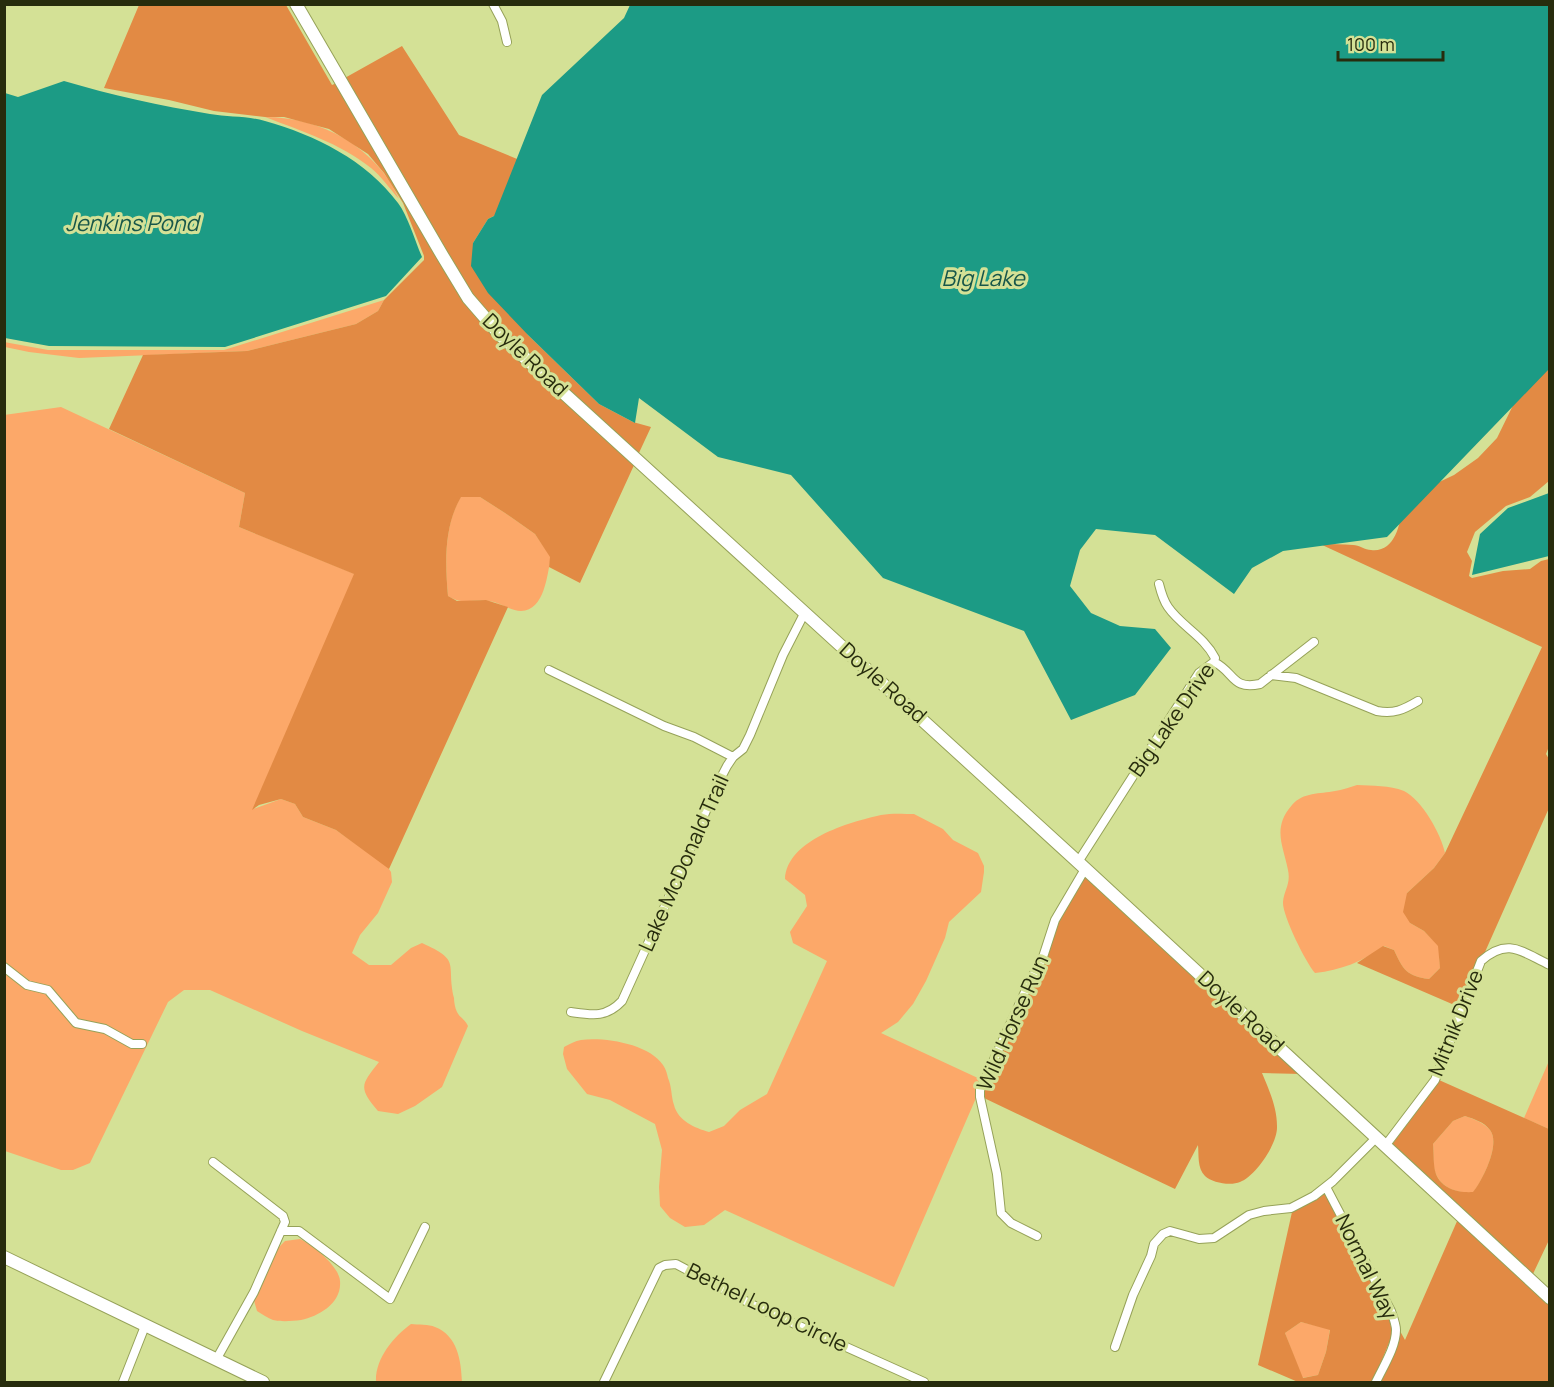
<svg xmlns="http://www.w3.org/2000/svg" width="1554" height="1387" viewBox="0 0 1554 1387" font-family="Manrope,sans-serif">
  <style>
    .green { fill: #fca869 }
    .forest { fill: #e28a44; fill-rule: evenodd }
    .water { fill: #1c9b85 }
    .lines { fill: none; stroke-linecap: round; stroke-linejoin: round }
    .street-casing { stroke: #96a259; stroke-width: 10 }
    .secondary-casing { stroke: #96a259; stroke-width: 14 }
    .street { stroke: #fff; stroke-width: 8 }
    .secondary { stroke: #fff; stroke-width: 12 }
    .labels { text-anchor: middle; stroke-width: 6; stroke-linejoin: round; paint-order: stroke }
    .street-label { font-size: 21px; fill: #272c0d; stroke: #d4e196 }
    .water-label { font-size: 22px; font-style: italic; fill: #17574a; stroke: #d4e196 }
  </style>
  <rect width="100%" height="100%" fill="#d4e196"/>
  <path class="green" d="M265,117C321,117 376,147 399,199C390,189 381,176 371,168C340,143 301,131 265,117Z
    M384,300L378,311L356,324L247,351L79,358L29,352L5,347L4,342L48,350H224Z
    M61,407L245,493L239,527L355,574L253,809L281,799L295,804L303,817L336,830L387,866L391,872L392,882L378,913L360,935L352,953L369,965H391L411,948L422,943C462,961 446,963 454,998C454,1002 455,1008 457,1012C460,1018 465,1019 468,1026L442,1087L415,1106L398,1114L378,1111C358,1087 361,1085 379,1062L302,1031L210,990H184L168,1002L90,1163L73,1170H61L5,1151L4,415Z
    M461,496L480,497L505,513L535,534L551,557C547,575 545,610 521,611C511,611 499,602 489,601C473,598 464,606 448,596C445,562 444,526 461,496Z
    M1357,785C1373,786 1389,785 1404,791C1422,800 1441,834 1445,853L1434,868L1407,893L1410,923L1424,931L1439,946L1440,968L1429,979C1407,976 1403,970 1394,950L1384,946C1362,962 1341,970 1315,973C1306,963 1282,915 1283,902C1284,890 1291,884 1288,870C1283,845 1272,828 1292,805C1303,792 1320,794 1335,791C1342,790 1350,787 1357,785Z
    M914,814L943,829L953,840L978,853L984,866V872L981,892L949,922L945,938L926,981L913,1004L898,1022L881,1033L980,1079L976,1098L894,1287L725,1210L704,1225L685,1227L670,1218L660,1206L659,1187L662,1150L655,1124L610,1100L587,1094L567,1069L563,1054L564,1047C570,1044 575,1041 581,1040C605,1037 649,1044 663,1065C666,1069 667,1074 668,1078C672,1087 671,1096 674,1105C678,1121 695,1128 709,1132L724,1126L740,1110L767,1094L827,961L793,943L790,932L807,906L805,895L785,879C787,840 849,822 881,815C892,813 904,814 914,814Z
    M1549,1061V1129L1524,1118Z
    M1465,1116C1474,1119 1484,1123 1490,1130C1501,1144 1482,1181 1473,1193C1459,1193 1442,1189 1436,1174C1432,1166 1434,1153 1433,1144L1453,1121Z
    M300,1239C313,1245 339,1266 340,1281C342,1303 319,1316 301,1320C292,1321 282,1322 273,1320C268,1318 262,1314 257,1311L253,1297L276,1250L285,1241Z
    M1301,1322L1330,1329L1326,1352L1318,1375L1302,1378L1285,1333Z
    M411,1324C418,1325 429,1324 435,1327C458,1336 461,1361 462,1382H376C375,1359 393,1337 411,1324Z"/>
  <path class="forest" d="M139,5H286L332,85L337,83L466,301L635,463L580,583L549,567L550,557L535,534L505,513L480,497H461C444,526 445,562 448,596L457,601L486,600L508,607L389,869L336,830L303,817L295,804L281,799L259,805L252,810L354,574L239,527L245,493L109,429L143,355L247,351L356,324L378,311L384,300L424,260V256L403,203L384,173L368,154L329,129L284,117H265L214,111L169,100L104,88Z
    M402,46L459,135L539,168L591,166L488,219L473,243L528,335L599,404L633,422L651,427L638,455L502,332L471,295L343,79Z
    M1549,342V481L1530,497L1506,506L1475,532L1467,552L1472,561L1469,576L1472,578L1503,571L1530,569L1541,561L1549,559L1550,744L1546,754L1549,759V808L1485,952L1479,958L1459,1007L1357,963L1383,946L1394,950C1403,970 1407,976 1429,979L1440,968L1438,946L1424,931L1410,923L1403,912L1407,893L1434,868L1445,853L1542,647L1320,544C1331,544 1343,544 1353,545C1359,545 1365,550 1371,550C1395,553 1401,523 1402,506L1418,492L1454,475L1478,458L1497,438L1522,387Z
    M1085,876L1302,1074L1262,1073C1269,1090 1277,1107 1277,1126C1278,1143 1256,1176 1240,1182C1231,1186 1212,1183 1205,1176C1197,1168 1199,1155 1198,1145L1175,1189L984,1098L983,1090L1058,921Z
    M1439,1080L1549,1129V1240L1532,1276L1391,1146ZM1465,1116C1474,1119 1484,1122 1490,1130C1501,1144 1482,1181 1473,1192C1459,1193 1442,1189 1436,1174C1433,1166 1434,1153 1433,1144L1453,1121Z
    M1324,1192L1388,1313L1392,1331L1391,1338L1373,1382H1298L1258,1365L1292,1212ZM1301,1322L1330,1330L1326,1352L1318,1375L1303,1378L1285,1333Z
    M1458,1219L1549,1303V1382H1380L1391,1359L1400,1331L1405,1340Z"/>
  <path class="water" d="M630,5H1549V369L1387,537L1283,551L1252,568L1234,594L1155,535L1096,529L1080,550L1070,586L1091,613L1120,626L1155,629L1171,648L1135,695L1071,720L1024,631L883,578L791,475L718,457L639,398L635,423L599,404L528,335L488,293L471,266L473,243L488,219L494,216L542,95L624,18Z
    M64,81C111,95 161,106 210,114C228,117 248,116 265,121C315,135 366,160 398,203C408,216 415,241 422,257L386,296L225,347L49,346L5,338V93L18,97Z
    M1549,493V556L1472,575L1480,534L1508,508Z"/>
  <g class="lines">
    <defs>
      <path id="street" d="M493,4L502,21L507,42
        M1214,662C1235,672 1231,690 1260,684L1314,642
        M549,670L664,726L694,737L733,757
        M1271,675L1296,678L1377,711C1394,714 1403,710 1418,701
        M1078,862L1199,673L1214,662L1215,658C1204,636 1181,626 1168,607C1163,600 1161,592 1159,584
        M4,967L27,985L48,990L76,1023L105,1029L132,1044H142
        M571,1012C592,1015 606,1018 622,1001L683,866L715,789L727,766L733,757L743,749L750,735L783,655L805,612
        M1385,1146L1435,1080L1481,961C1508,937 1522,952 1550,965
        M213,1162L283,1216L285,1222L254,1292L216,1360
        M1326,1187L1391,1311C1393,1317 1396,1324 1396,1330C1396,1347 1383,1367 1376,1382
        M281,1231H299L390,1299L425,1227
        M1037,1236L1011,1223L1001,1213L997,1174L980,1097V1090L1030,981L1043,957L1055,920L1085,869
        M1115,1347L1133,1295L1151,1256L1154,1244L1163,1234L1170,1231L1199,1239L1214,1238L1249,1215L1264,1211L1291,1208L1314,1196L1333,1181L1376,1138
        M123,1382L145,1326
        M604,1382L659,1268L665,1265L676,1264L755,1306L924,1382"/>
      <path id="secondary" d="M296,4L442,255L468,298L500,335L1078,862L1550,1298
        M4,1257L263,1382"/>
    </defs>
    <use href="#street" class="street-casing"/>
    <use href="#secondary" class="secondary-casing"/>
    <use href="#street" class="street"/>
    <use href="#secondary" class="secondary"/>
  </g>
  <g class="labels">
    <g class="street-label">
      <text transform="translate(525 355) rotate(44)" y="7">Doyle Road</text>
      <text transform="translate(883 683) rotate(42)" y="7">Doyle Road</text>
      <text transform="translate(1172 720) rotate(-55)" y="7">Big Lake Drive</text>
      <text transform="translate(684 863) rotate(-66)" y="7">Lake McDonald Trail</text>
      <text transform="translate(1241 1012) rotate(43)" y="7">Doyle Road</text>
      <text transform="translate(1013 1023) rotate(-66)" y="7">Wild Horse Run</text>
      <text transform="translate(1456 1023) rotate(-68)" y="7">Mitnik Drive</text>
      <text transform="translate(1366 1267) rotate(64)" y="7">Normal Way</text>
      <text transform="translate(767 1308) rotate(26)" y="7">Bethel Loop Circle</text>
    </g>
    <g class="water-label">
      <text x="132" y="231">Jenkins Pond</text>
      <text x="983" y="286">Big Lake</text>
    </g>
  </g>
  <rect width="1554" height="1387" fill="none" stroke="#272c0d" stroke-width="12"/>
  <path d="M1338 51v9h105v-9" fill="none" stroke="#272c0d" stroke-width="3"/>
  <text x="1347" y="51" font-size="18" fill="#272c0d" stroke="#d4e196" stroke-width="4.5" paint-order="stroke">100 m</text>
</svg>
